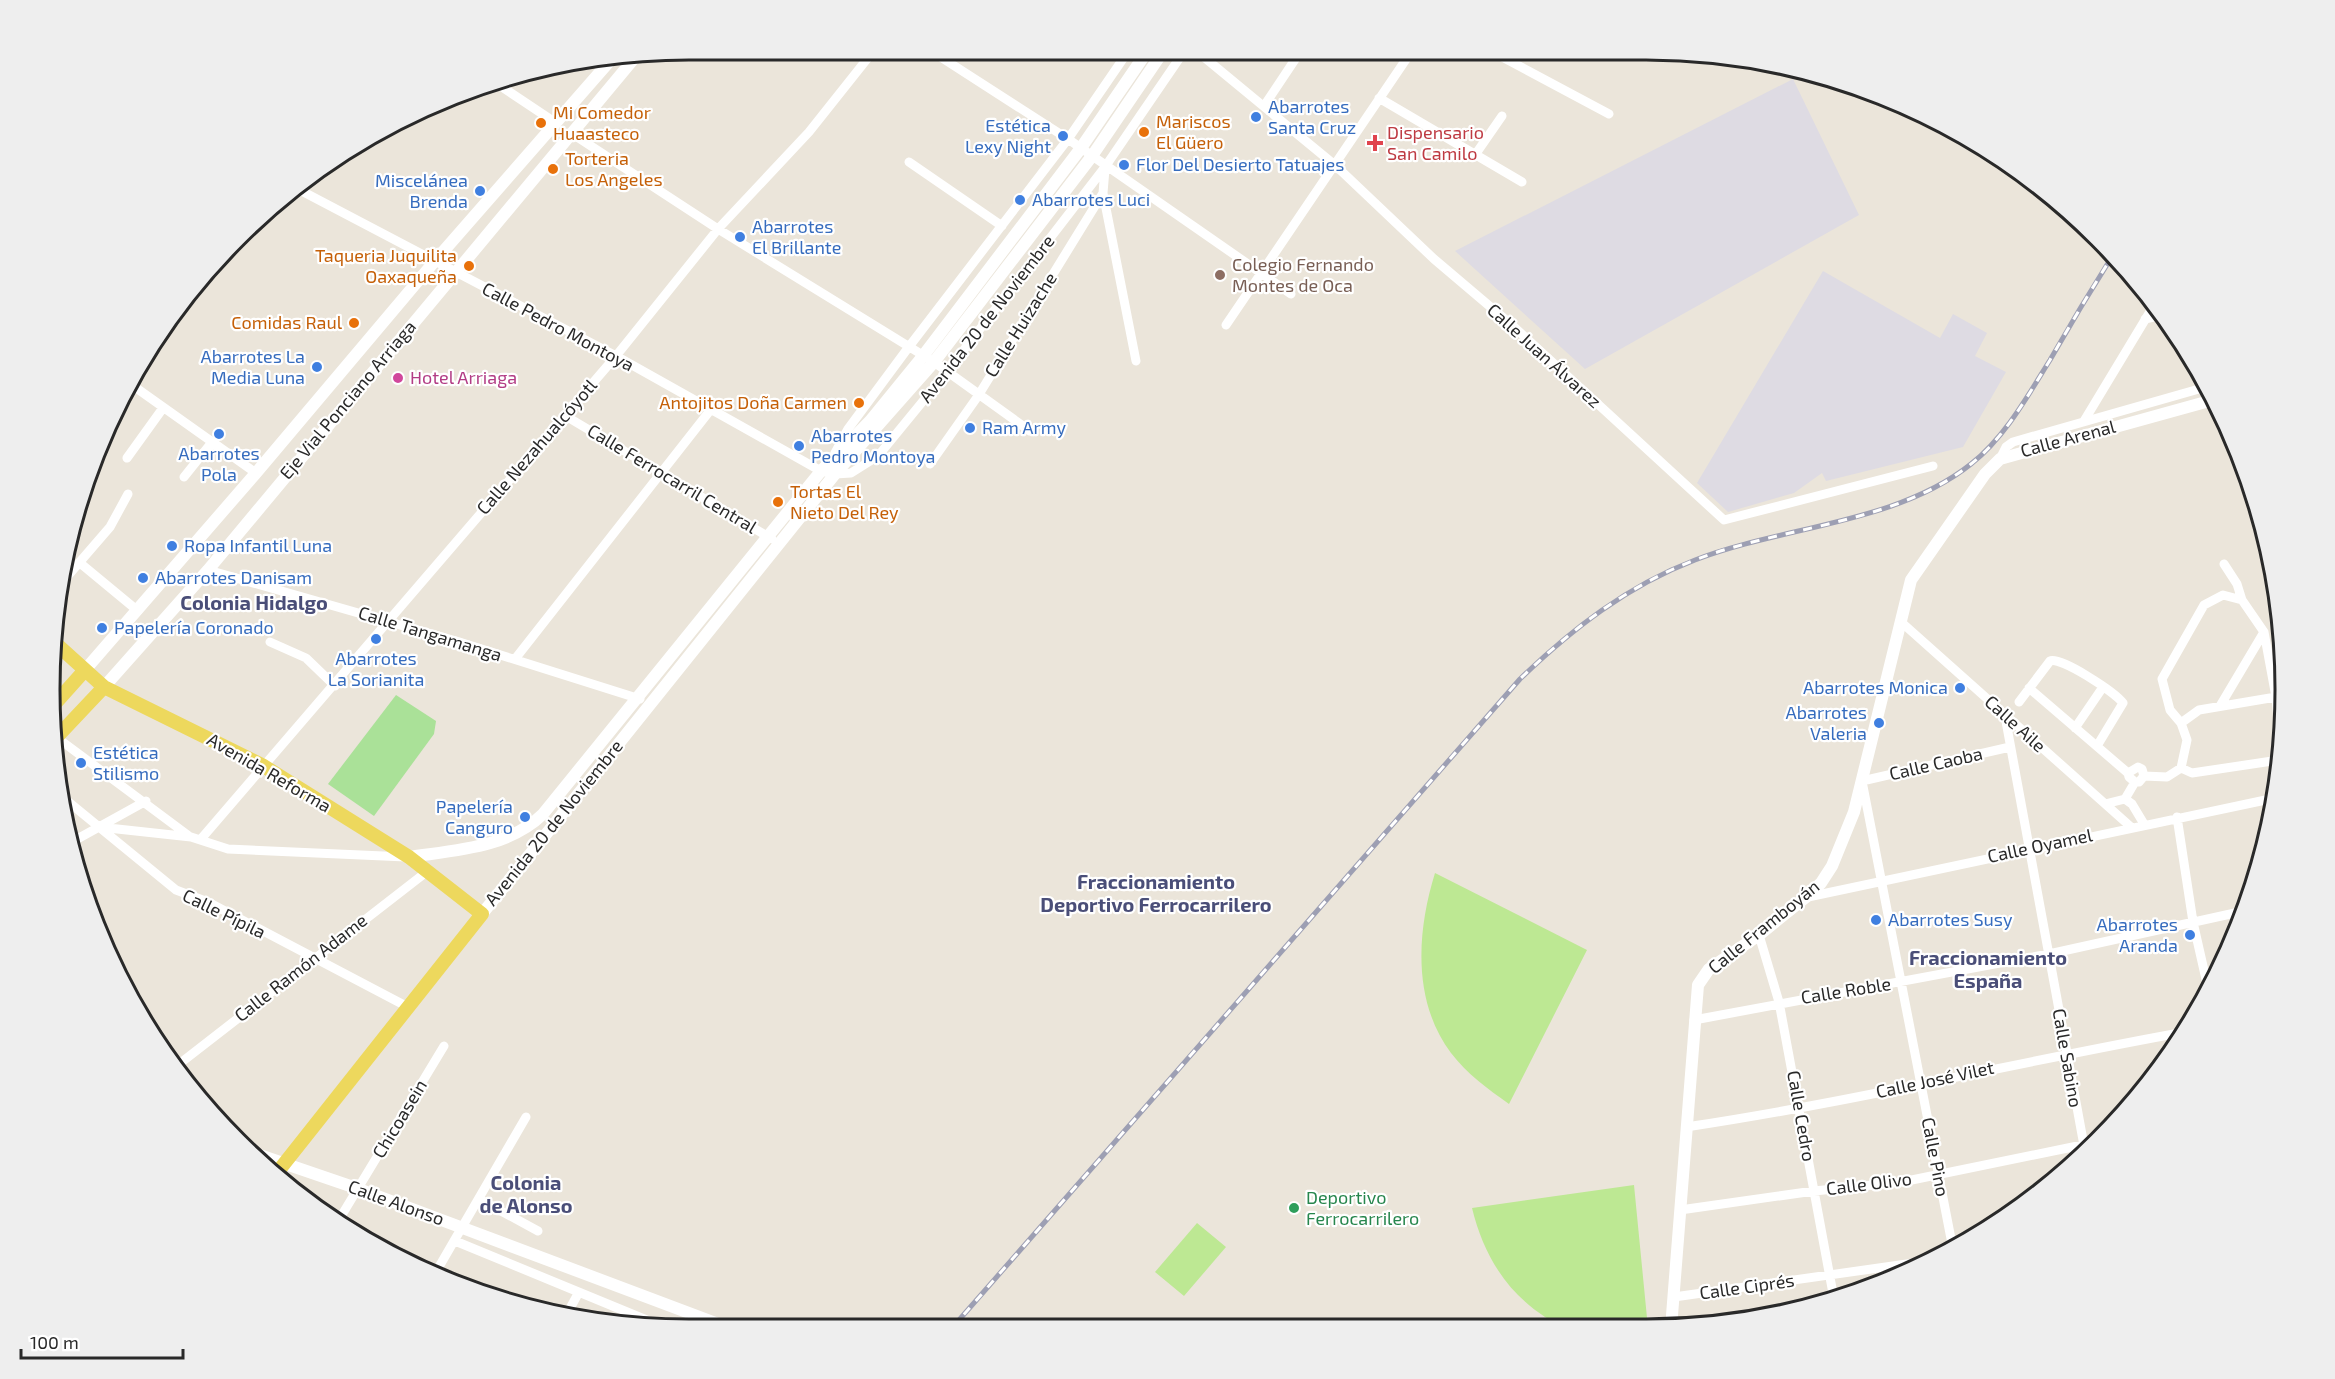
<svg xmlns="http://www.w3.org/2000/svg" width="2335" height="1379" viewBox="0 0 2335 1379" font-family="'Exo 2',sans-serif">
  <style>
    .industrial { fill: #dedbe3 }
    .green { fill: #aae198 }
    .pitch { fill: #bde893 }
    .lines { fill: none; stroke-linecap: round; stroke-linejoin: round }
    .street { stroke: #fff; stroke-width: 9 }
    .secondary { stroke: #fff; stroke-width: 12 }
    .primary { stroke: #edd85d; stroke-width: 14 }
    .rail-casing { stroke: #9d9fb3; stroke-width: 5 }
    .rail { stroke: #fff; stroke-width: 3; stroke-dasharray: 9; stroke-linecap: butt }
    .shop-dot { fill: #3f7fe0; stroke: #fff; stroke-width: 2 }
    .food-dot { fill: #e8710a; stroke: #fff; stroke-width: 2 }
    .health-dot { fill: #e0444e; stroke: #fff; stroke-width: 2 }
    .education-dot { fill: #8d6e63; stroke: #fff; stroke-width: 2 }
    .hotel-dot { fill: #d1479c; stroke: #fff; stroke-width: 2 }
    .leisure-dot { fill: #2e9e5b; stroke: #fff; stroke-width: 2 }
    .labels { text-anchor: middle; stroke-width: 4.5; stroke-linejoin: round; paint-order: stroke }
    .shop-label { font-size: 18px; fill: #366cbe; stroke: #fff; text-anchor: start }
    .food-label { font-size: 18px; fill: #c56008; stroke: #fff; text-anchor: start }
    .health-label { font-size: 18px; fill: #be3a42; stroke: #fff; text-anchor: start }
    .education-label { font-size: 18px; fill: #785e54; stroke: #fff; text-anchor: start }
    .street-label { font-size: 18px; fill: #292929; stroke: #fff }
    .hotel-label { font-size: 18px; fill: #b23c85; stroke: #fff; text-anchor: start }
    .leisure-label { font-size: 18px; fill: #27864d; stroke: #fff; text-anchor: start }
    .neighbourhood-label { font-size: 20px; font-weight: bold; fill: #4a4e78; stroke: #fff }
    .rim { fill: none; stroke: #292929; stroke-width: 3 }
  </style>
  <rect width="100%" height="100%" fill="#ebe5da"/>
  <path class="industrial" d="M1793,79L1859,215L1585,369L1455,251Z
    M1823,271L1940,338L1953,314L1987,333L1975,356L2006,372L1963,447L1826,481L1822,473L1794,493L1728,512L1697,483Z"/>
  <path class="green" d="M396,695L436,721L434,734L374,816L328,784Z"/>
  <path class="pitch" d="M1435,873L1587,950L1509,1104C1488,1089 1467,1074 1451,1053C1412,1001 1417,931 1435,873Z
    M1634,1185L1648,1328C1622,1328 1591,1332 1565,1328C1558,1327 1551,1320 1545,1317C1505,1291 1483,1253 1472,1208Z
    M1197,1223L1226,1247L1184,1296L1155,1272Z"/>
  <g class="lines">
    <path class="street" d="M1493,52L1609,114
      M1199,53L1336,166L1434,259L1513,326L1724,520L1933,466
      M936,54L1068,139L1291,294
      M493,81L556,123
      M1379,98L1522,182
      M1264,106L1300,52
      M571,133L718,229L934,362L1030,431
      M1475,155L1502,116
      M909,162L1002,226
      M1105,169L1103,193L1136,361
      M294,187L616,356L821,471L835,474L851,473L878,456L946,373L1105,167L1183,53
      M2145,319L2162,315
      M1226,325L1411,52
      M132,385L256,473
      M564,415L772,539
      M2084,421L2154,305
      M835,453L848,429L908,348L1068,139L1127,53
      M127,458L163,408
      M2000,459L2006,447L2013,442L2206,387
      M930,464L978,396L1103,193
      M184,477L212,442
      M80,563L138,611
      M2224,564L2237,584L2242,600
      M208,570L456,641L640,699
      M59,586L110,527L128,494
      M1900,621L2131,827
      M2264,632L2276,697L2280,741
      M270,642L306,658L335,686
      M515,659L712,408
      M2029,688L2128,773
      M2019,702L2050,661C2060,656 2115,692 2123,703L2097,746
      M2005,716L2085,1151
      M2181,723L2199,710L2276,697
      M2075,728L2103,687
      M56,737L189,836
      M2181,768L2192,773L2279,760
      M2144,776L2167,777L2181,768L2187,740L2181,723L2170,710L2162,679L2204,605L2223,595L2242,600L2264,632L2220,706
      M60,795L176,890L208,902L406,1006
      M2125,799L2135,782H2139L2144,776L2142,769L2138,767L2128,773L2129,777L2135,782
      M2105,804L2125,799L2132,804L2144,824
      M2177,817L2193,922L2208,988
      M99,827L191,837L228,849L406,857
      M201,839L616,356L718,229L809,132L871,54
      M70,843L146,801
      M1808,897L2275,798
      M1759,935L1779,1002L1834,1299
      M1694,1020L2049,954L2244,911
      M174,1068L429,870
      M1686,1127C1853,1102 2018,1062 2185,1032
      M479,1199L538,1231
      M1680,1210L1814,1191L1902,1182L2092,1143
      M337,1223L444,1046
      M455,1241L649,1321
      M1953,1249L1862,781L2010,747
      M436,1272L526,1117
      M1674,1297L1928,1261
      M568,1312L579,1292"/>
    <path class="secondary" d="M85,670L256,473L434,262L615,55
      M104,687L208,570L637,55
      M409,857C456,850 508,848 543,814L821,471L870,421L923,356L1081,148L1146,53
      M482,914L835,474L934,362L1092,156L1162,53
      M248,1151L359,1189L729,1328
      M1671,1328L1698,985L1709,969L1759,935L1806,897L1821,883L1832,866L1854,812L1911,580L1985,474L2000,459L2213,400"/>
    <path class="primary" d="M53,641L104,687L262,765L409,857L482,914L276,1174
      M51,708L85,670
      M54,740L104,687"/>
    <defs>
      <path id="rail" d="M952,1328L1520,679C1572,629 1627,586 1695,560C1782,526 1896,524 1971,464C2005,437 2027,397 2050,360C2070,325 2091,290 2113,255"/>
    </defs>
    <use href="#rail" class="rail-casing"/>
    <use href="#rail" class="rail"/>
  </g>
  <g class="shop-dot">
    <circle cx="1256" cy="117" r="6"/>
    <circle cx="1063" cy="136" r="6"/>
    <circle cx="1124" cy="165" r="6"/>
    <circle cx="480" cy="191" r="6"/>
    <circle cx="1020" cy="200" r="6"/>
    <circle cx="740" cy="237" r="6"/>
    <circle cx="317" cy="367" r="6"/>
    <circle cx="970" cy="428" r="6"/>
    <circle cx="219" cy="434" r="6"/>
    <circle cx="799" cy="446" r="6"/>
    <circle cx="172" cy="546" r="6"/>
    <circle cx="143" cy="578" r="6"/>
    <circle cx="102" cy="628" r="6"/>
    <circle cx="376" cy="639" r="6"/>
    <circle cx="1960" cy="688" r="6"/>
    <circle cx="1879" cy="723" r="6"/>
    <circle cx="81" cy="763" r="6"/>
    <circle cx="525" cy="817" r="6"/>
    <circle cx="1876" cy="920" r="6"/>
    <circle cx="2190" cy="935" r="6"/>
  </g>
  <g class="food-dot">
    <circle cx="541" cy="123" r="6"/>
    <circle cx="1144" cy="132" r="6"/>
    <circle cx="553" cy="169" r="6"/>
    <circle cx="469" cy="266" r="6"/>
    <circle cx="354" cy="323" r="6"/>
    <circle cx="859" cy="403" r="6"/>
    <circle cx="778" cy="502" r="6"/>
  </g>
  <path class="health-dot" d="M1372 134h6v6h6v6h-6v6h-6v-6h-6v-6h6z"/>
  <circle class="education-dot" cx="1220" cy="275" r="6"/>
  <circle class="hotel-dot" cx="398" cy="378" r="6"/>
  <circle class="leisure-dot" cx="1294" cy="1208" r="6"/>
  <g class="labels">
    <g class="shop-label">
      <text x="1268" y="113">Abarrotes<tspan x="1268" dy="21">Santa Cruz</tspan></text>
      <text x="1051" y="132" text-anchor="end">Estética<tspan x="1051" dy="21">Lexy Night</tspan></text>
      <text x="1136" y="171">Flor Del Desierto Tatuajes</text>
      <text x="468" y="187" text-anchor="end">Miscelánea<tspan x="468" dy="21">Brenda</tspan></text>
      <text x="1032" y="206">Abarrotes Luci</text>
      <text x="752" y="233">Abarrotes<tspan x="752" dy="21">El Brillante</tspan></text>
      <text x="305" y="363" text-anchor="end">Abarrotes La<tspan x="305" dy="21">Media Luna</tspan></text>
      <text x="982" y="434">Ram Army</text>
      <text x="811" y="442">Abarrotes<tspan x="811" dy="21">Pedro Montoya</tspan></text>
      <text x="219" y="460" text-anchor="middle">Abarrotes<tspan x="219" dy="21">Pola</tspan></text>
      <text x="184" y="552">Ropa Infantil Luna</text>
      <text x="155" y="584">Abarrotes Danisam</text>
      <text x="114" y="634">Papelería Coronado</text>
      <text x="376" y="665" text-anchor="middle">Abarrotes<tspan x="376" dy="21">La Sorianita</tspan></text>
      <text x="1948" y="694" text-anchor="end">Abarrotes Monica</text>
      <text x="1867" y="719" text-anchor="end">Abarrotes<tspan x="1867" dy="21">Valeria</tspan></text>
      <text x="93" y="759">Estética<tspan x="93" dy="21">Stilismo</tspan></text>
      <text x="513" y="813" text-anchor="end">Papelería<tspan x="513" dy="21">Canguro</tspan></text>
      <text x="1888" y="926">Abarrotes Susy</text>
      <text x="2178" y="931" text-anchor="end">Abarrotes<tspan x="2178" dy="21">Aranda</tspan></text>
    </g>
    <g class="food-label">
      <text x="553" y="119">Mi Comedor<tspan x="553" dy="21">Huaasteco</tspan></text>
      <text x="1156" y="128">Mariscos<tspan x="1156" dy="21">El Güero</tspan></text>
      <text x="565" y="165">Torteria<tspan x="565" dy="21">Los Angeles</tspan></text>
      <text x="457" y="262" text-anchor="end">Taqueria Juquilita<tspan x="457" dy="21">Oaxaqueña</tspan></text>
      <text x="342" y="329" text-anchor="end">Comidas Raul</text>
      <text x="847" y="409" text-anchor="end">Antojitos Doña Carmen</text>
      <text x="790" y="498">Tortas El<tspan x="790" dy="21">Nieto Del Rey</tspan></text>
    </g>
    <g class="health-label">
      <text x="1387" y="139">Dispensario<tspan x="1387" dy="21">San Camilo</tspan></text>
    </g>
    <g class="education-label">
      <text x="1232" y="271">Colegio Fernando<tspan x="1232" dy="21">Montes de Oca</tspan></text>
    </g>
    <g class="street-label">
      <text transform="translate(987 319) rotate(-52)" y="6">Avenida 20 de Noviembre</text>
      <text transform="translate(1021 325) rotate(-58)" y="6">Calle Huizache</text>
      <text transform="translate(558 327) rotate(28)" y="6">Calle Pedro Montoya</text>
      <text transform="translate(1544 356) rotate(42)" y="6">Calle Juan Álvarez</text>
      <text transform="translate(348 400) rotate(-50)" y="6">Eje Vial Ponciano Arriaga</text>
      <text transform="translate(2068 439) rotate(-15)" y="6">Calle Arenal</text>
      <text transform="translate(537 447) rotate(-49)" y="6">Calle Nezahualcóyotl</text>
      <text transform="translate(672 479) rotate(31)" y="6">Calle Ferrocarril Central</text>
      <text transform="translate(430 634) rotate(17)" y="6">Calle Tangamanga</text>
      <text transform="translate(2015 724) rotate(42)" y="6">Calle Aile</text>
      <text transform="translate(1936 764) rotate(-13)" y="6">Calle Caoba</text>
      <text transform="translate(269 773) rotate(30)" y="6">Avenida Reforma</text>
      <text transform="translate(554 823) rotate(-51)" y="6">Avenida 20 de Noviembre</text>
      <text transform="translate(2040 846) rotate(-12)" y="6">Calle Oyamel</text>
      <text transform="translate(224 914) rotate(26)" y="6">Calle Pípila</text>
      <text transform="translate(1764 927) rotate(-39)" y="6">Calle Framboyán</text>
      <text transform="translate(301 968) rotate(-38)" y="6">Calle Ramón Adame</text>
      <text transform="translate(1846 991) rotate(-9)" y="6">Calle Roble</text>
      <text transform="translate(2067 1058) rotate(80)" y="6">Calle Sabino</text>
      <text transform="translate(1935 1080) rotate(-12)" y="6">Calle José Vilet</text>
      <text transform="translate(1801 1116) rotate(80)" y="6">Calle Cedro</text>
      <text transform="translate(400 1119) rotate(-59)" y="6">Chicoasein</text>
      <text transform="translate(1935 1157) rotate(79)" y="6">Calle Pino</text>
      <text transform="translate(1869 1184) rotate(-7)" y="6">Calle Olivo</text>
      <text transform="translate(396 1203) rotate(20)" y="6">Calle Alonso</text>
      <text transform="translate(1747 1287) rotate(-8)" y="6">Calle Ciprés</text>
    </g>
    <g class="hotel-label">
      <text x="410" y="384">Hotel Arriaga</text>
    </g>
    <g class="leisure-label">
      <text x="1306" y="1204">Deportivo<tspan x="1306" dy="21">Ferrocarrilero</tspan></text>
    </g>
    <g class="neighbourhood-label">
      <text x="254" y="610">Colonia Hidalgo</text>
      <text x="1156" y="889">Fraccionamiento<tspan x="1156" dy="23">Deportivo Ferrocarrilero</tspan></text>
      <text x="1988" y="965">Fraccionamiento<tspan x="1988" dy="23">España</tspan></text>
      <text x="526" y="1190">Colonia<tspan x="526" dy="23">de Alonso</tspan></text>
    </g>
  </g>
  <path d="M0 0H2335V1379H0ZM689 60H1646A629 629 0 0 1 2275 689V690A629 629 0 0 1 1646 1319H689A629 629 0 0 1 60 690V689A629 629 0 0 1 689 60Z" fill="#eee" fill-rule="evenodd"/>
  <path class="rim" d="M689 60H1646A629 629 0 0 1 2275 689V690A629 629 0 0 1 1646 1319H689A629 629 0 0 1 60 690V689A629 629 0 0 1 689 60Z"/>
  <path d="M21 1349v9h162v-9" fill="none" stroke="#292929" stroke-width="3"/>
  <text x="30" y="1349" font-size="18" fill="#292929" stroke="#ffffff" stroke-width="4.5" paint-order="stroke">100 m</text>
</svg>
